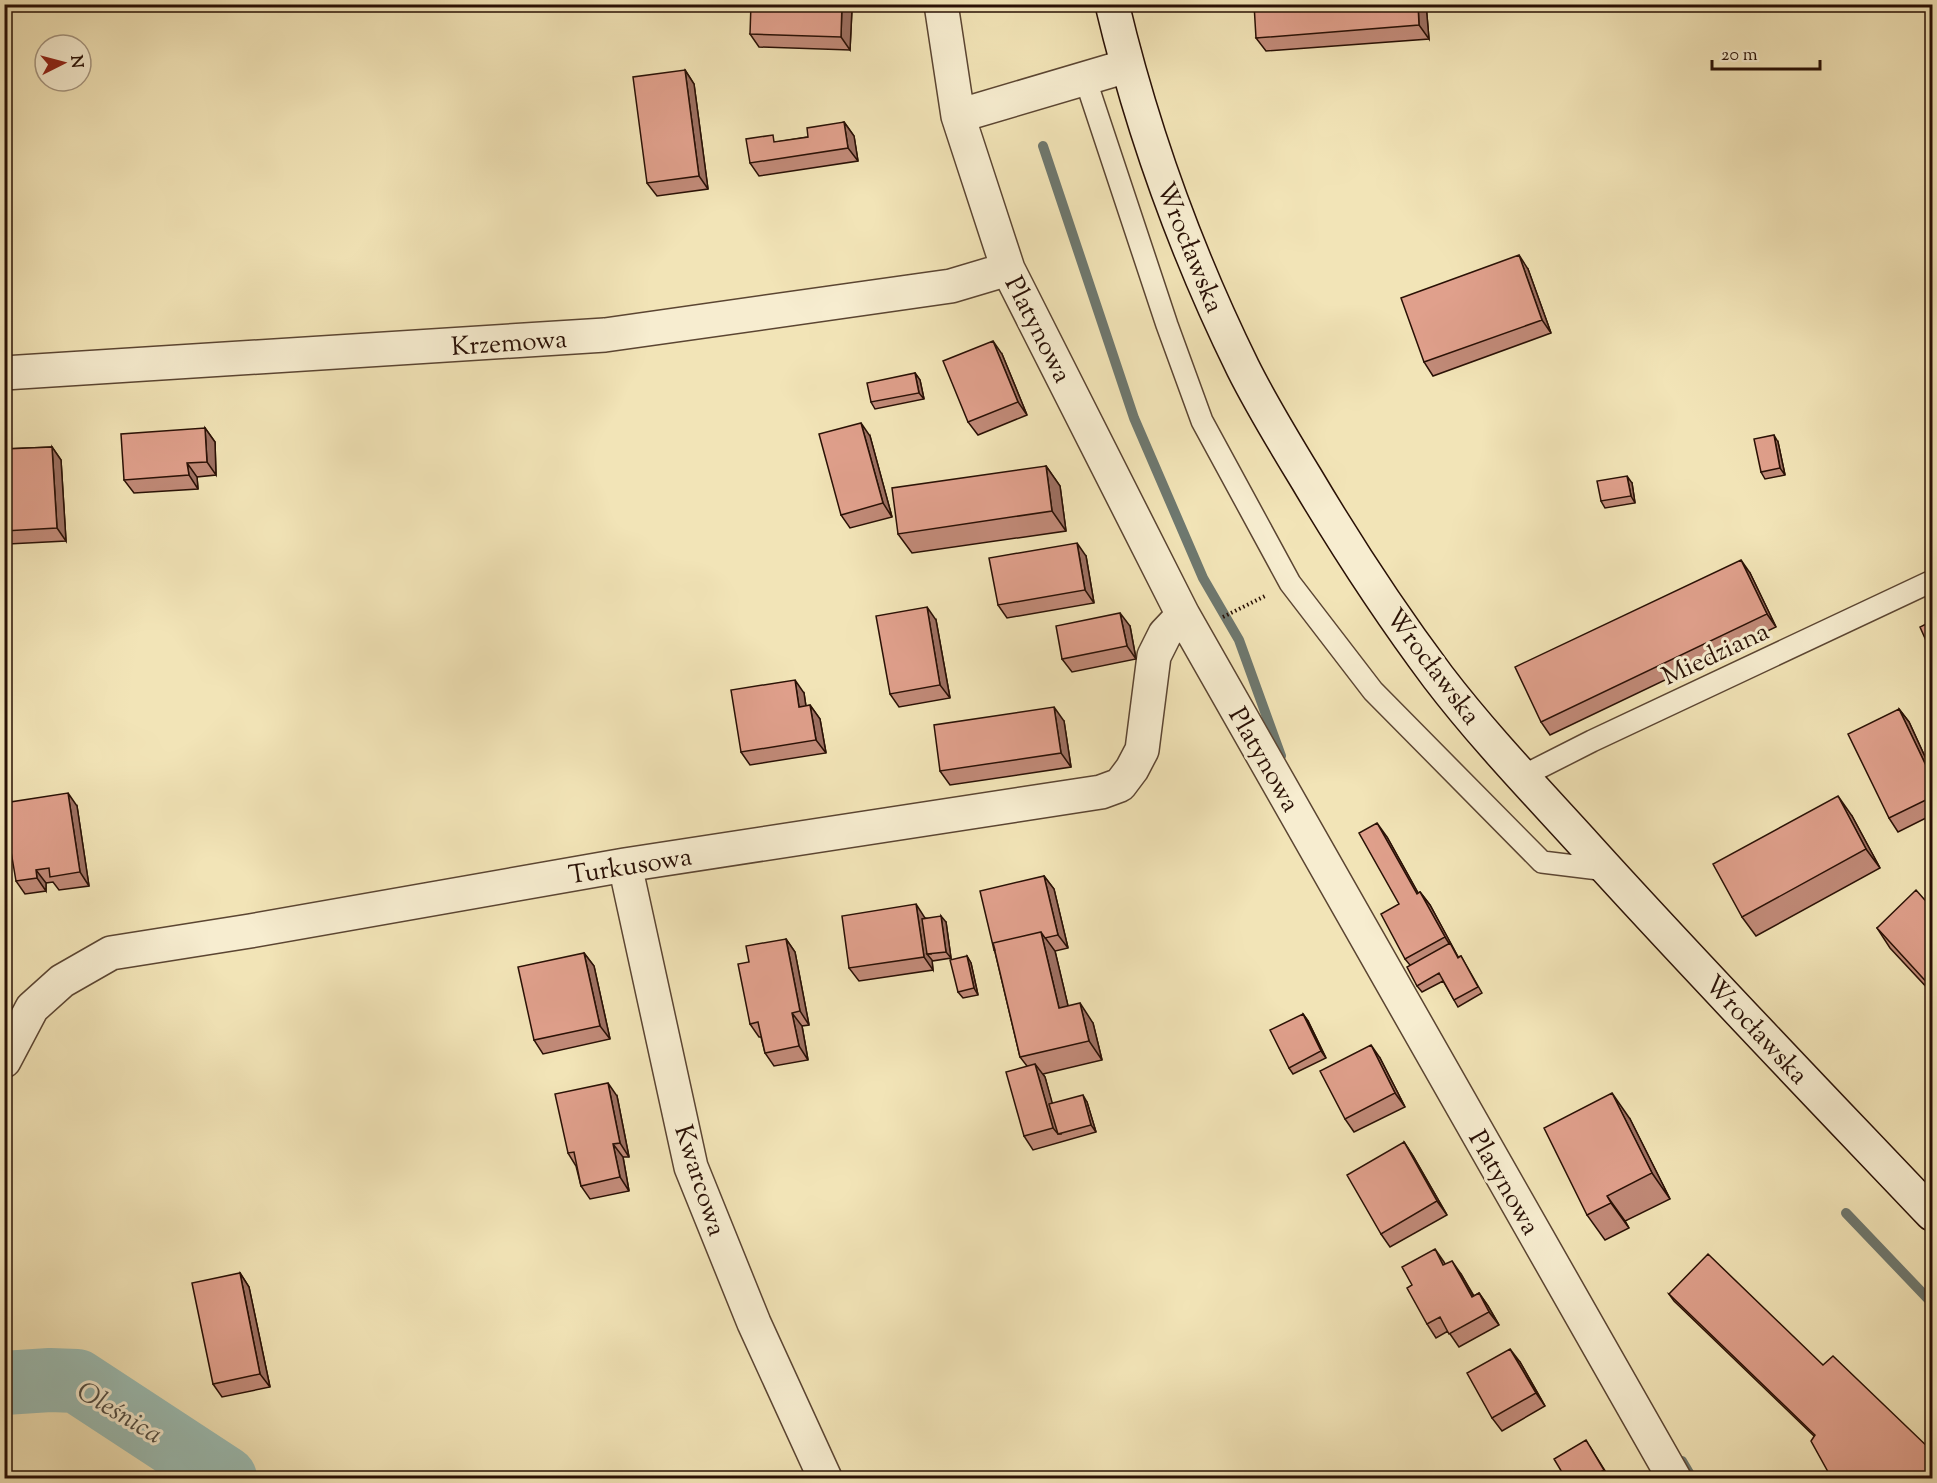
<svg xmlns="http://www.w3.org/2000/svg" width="1937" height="1483" viewBox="0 0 1937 1483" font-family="'Sorts Mill Goudy',serif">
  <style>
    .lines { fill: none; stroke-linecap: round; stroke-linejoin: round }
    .stream { stroke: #6e786f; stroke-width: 10 }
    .river { stroke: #9cbeb5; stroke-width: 64 }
    .lane-casing { stroke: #5b4532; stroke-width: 24 }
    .street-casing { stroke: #5b4532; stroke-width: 36 }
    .secondary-casing { stroke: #291005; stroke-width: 36 }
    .path { stroke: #291005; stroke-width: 4; stroke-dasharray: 1.5 3; stroke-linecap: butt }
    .lane { stroke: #f7edd0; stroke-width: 21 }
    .street { stroke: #f7edd0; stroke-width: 33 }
    .secondary { stroke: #f7edd0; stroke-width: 33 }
    .wall { fill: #c18a78; stroke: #291005; stroke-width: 1.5 }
    .shaded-wall { fill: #9d7062; stroke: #291005; stroke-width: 1.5 }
    .building { fill: #e0a08c; stroke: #291005; stroke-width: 1.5 }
    .labels { text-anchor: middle; stroke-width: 6; stroke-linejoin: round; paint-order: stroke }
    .street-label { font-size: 26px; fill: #291005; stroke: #f7edd0 }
    .water-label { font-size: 27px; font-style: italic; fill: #514d43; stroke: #f7edd0 }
  </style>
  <rect width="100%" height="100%" fill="#f2e4b7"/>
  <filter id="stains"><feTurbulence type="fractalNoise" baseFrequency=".00333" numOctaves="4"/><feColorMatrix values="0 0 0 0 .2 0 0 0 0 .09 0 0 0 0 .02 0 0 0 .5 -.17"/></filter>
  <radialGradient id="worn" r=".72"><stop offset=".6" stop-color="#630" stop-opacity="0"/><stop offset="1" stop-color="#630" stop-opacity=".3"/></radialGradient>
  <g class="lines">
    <path class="stream" d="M1043,146L1134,418L1203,578L1239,640L1281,756
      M1846,1213L1932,1303
      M1682,1461L1692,1478"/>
    <path class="river" d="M4,1383L50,1380L77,1381L225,1478"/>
    <defs>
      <path id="lane" d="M1085,78L1167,325L1202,421L1290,583L1373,691L1542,862L1607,870
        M1521,777L1592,741L1932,581"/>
      <path id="street" d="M941,4L958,116L1008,269L1183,615L1674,1478
        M958,116L1127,66
        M4,373L605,335L951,286L1008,269
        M625,865L691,1167L754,1323L825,1478
        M4,1061L32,1008L62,981L111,953L250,931L625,865L1101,792L1120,785L1132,769L1142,750L1154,656L1165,634L1183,615"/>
      <path id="secondary" d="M1112,4C1142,130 1186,252 1243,368C1262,406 1284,442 1306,478C1347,547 1390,613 1438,677C1483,736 1535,790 1585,845C1698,970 1816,1092 1932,1214"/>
    </defs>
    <use href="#lane" class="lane-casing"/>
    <use href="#street" class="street-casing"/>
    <use href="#secondary" class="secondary-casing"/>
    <path class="path" d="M1223,617L1265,596"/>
    <use href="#lane" class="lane"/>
    <use href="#street" class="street"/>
    <use href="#secondary" class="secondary"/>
  </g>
  <path class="wall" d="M1426,4L1429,39L1266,51L1256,38Z
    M852,9L850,50L759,47L750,34Z
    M685,70L694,84L708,189L657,196L647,183Z
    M844,122L854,136L858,161L759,176L750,163L777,142L808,137Z
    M1528,269L1551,333L1433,376L1424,362Z
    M1002,354L1027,415L978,435L968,422Z
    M915,373L920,380L924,399L875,409L871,402Z
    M205,428L215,442L216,475L197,477L198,489L134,493L124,480Z
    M870,436L892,517L850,528L841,515Z
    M1778,442L1785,475L1765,479L1761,472Z
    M52,447L61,460L66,541L8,544L4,540V449Z
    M1046,466L1060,486L1066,531L912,553L898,534Z
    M1632,483L1635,503L1605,508L1601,501Z
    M1086,556L1094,603L1007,618L998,605Z
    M1750,573L1776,627L1550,735L1541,722Z
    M936,620L950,698L899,707L890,694Z
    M1130,626L1136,659L1072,672L1062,659Z
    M804,693L806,706L810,705L820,719L826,753L750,765L741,752Z
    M1899,709L1909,722L1932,772V815L1898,832L1889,818Z
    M1064,721L1071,767L950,785L940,771Z
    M77,806L89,886L59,890L53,882L46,883V891L25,894L16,881Z
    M1852,816L1880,868L1756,936L1742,917Z
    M1387,837L1418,893L1420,892L1430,905L1458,957L1461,956L1465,963L1482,993L1458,1007L1443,981L1422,992L1417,986L1410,965L1405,959L1399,904Z
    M1044,876L1054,889L1068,948L1055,951L1068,1006L1093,1023L1102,1060L1043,1074L1045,1077L1052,1104L1087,1102L1096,1132L1033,1150L1024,1136L1027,1066L1020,1057L995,952L994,950Z
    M1932,908V993L1890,948L1877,928Z
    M925,918L946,922L951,958L932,961V960L933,970L859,981L849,968Z
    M786,939L795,952L809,1025L802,1026L808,1060L774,1066L765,1053L761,1037H759L750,1024L749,962Z
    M584,953L594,966L610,1039L543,1054L534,1040Z
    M967,956L971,963L978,995L963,998L958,992Z
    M1303,1014L1308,1021L1326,1058L1293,1074L1289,1068Z
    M1380,1058L1405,1107L1354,1132L1345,1119Z
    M617,1096L629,1157H623L629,1191L590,1199L581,1186L576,1166L568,1153Z
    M1630,1119L1670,1199L1625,1221L1629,1228L1605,1240L1587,1215Z
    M1404,1142L1413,1156L1447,1215L1390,1247L1381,1234Z
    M1445,1264L1461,1274L1474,1296L1479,1293L1488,1306L1499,1325L1459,1347L1448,1331L1436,1338L1427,1324Z
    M240,1273L249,1287L270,1387L222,1397L213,1384Z
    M1669,1294L1823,1365L1932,1451L1814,1436L1674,1301Z
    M1520,1362L1545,1406L1502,1431L1492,1418Z
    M1590,1447L1609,1477L1606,1479H1566Z"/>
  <path class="shaded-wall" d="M842,4H849L852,9L850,50L841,37Z
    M1418,4H1426L1429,39L1419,25Z
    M685,70L694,84L708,189L699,176Z
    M844,122L854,136L858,161L848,148Z
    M1519,255L1528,269L1551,333L1542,320Z
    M993,341L1002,354L1027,415L1018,402Z
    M915,373L920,380L924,399L919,393Z
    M861,423L870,436L892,517L883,503Z
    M205,428L215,442L216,475L207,462Z
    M1774,435L1778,442L1785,475L1780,468Z
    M52,447L61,460L66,541L57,528Z
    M187,463L197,477L198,489L189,475Z
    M1046,466L1060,486L1066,531L1052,511Z
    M1627,476L1632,483L1635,503L1631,496Z
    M1077,543L1086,556L1094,603L1085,590Z
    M1741,560L1750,573L1776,627L1767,614Z
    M927,607L936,620L950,698L940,685Z
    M1120,613L1130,626L1136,659L1127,646Z
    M795,680L804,693L808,721L799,707Z
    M810,705L820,719L826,753L816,740Z
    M1054,707L1064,721L1071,767L1061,753Z
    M1899,709L1909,722L1932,772V778Z
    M68,793L77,806L89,886L80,872Z
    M1838,796L1852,816L1880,868L1866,849Z
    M1377,823L1387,837L1426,907L1417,894Z
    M36,870L46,883V891L37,878Z
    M1044,876L1054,889L1068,948L1058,935Z
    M1420,892L1430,905L1462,964L1445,937Z
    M916,904L925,918L931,954H927L932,960L933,970L924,957Z
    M941,916L946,922L951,958L946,952Z
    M1041,932L1055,951L1073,1027L1059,1008Z
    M786,939L795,952L809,1025L800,1011Z
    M584,953L594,966L610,1039L600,1026Z
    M967,956L971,963L978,995L974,988Z
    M1080,1003L1093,1023L1102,1060L1089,1041Z
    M792,1013L802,1026L808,1060L799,1046Z
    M1303,1014L1308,1021L1326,1058L1321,1051Z
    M1371,1045L1380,1058L1405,1107L1395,1093Z
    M1035,1064L1045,1077L1061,1134H1058L1053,1128Z
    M608,1083L617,1096L629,1157L620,1143Z
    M1612,1093L1630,1119L1670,1199L1652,1173Z
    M1083,1095L1087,1102L1096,1132L1091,1125Z
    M1404,1142L1413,1156L1447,1215L1437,1201Z
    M613,1144L623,1157L629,1191L620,1177Z
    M1607,1196L1625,1221L1629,1228L1611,1203Z
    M1435,1249L1444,1262L1453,1279L1443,1265Z
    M1452,1261L1461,1274L1481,1310L1472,1297Z
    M240,1273L249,1287L270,1387L260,1374Z
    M1479,1293L1488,1306L1499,1325L1489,1312Z
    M1510,1349L1520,1362L1545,1406L1536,1393Z"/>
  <path class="building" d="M751,4H842L841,37L750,34Z
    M1254,4H1418L1419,25L1256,38Z
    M685,70L699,176L647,183L633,77Z
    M844,122L848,148L750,163L746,139L773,135L774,142L808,137L807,128Z
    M1519,255L1542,320L1424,362L1401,298Z
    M993,341L1018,402L968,422L943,361Z
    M915,373L919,393L871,402L867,383Z
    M861,423L883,503L841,515L819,434Z
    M205,428L207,462L187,463L189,475L124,480L121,434Z
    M1774,435L1780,468L1761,472L1754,439Z
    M52,447L57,528L4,531V449Z
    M1046,466L1052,511L898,534L892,488Z
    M1627,476L1631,496L1601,501L1597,481Z
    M1077,543L1085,590L998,605L989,558Z
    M1741,560L1767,614L1541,722L1515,667Z
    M927,607L940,685L890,694L876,616Z
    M1120,613L1127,646L1062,659L1056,626Z
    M1932,621V654L1920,627Z
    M795,680L799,707L810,705L816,740L741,752L731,690Z
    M1054,707L1061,753L940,771L934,725Z
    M1899,709L1932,778V797L1889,818L1848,734Z
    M68,793L80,872L50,877L49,868L36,870L37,878L16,881L4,810V803Z
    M1838,796L1866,849L1742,917L1713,864Z
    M1377,823L1417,894L1420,892L1445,937L1405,959L1381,914L1399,904L1359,833Z
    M1044,876L1058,935L1045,938L1041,932L993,943L995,950H994L980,891Z
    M1916,890L1932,908V988L1877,928Z
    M916,904L924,957L849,968L842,916Z
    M941,916L946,952L927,954L922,919Z
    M1041,932L1059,1008L1080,1003L1089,1041L1020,1057L993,943Z
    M786,939L800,1011L792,1013L799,1046L765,1053L758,1022L750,1024L738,964L749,962L746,946Z
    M1450,943L1458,958L1461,956L1478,987L1454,1000L1439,973L1417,986L1407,967Z
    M584,953L600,1026L534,1040L518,967Z
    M967,956L974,988L958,992L950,960Z
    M1303,1014L1321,1051L1289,1068L1270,1030Z
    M1371,1045L1395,1093L1345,1119L1320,1071Z
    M1035,1064L1053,1128L1024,1136L1006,1072Z
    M608,1083L620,1143L613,1144L620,1177L581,1186L574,1152L568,1153L555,1094Z
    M1612,1093L1652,1173L1607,1196L1611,1203L1587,1215L1544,1128Z
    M1083,1095L1091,1125L1058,1134L1049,1104Z
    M1404,1142L1437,1201L1381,1234L1347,1175Z
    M1435,1249L1443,1265L1452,1261L1472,1297L1479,1293L1489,1312L1449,1334L1440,1317L1427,1324L1407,1288L1412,1285L1402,1267Z
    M1708,1254L1823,1365L1833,1356L1932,1451V1479H1832L1811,1441L1815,1435L1669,1294Z
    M240,1273L260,1374L213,1384L192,1283Z
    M1510,1349L1536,1393L1492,1418L1467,1373Z
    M1586,1440L1604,1470L1589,1479H1566L1554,1459Z
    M1528,1472L1531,1479H1517Z"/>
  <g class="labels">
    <g class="street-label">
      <text transform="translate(1191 247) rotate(68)" y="9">Wrocławska</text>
      <text transform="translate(1039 329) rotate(63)" y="9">Platynowa</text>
      <text transform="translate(509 342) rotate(-4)" y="9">Krzemowa</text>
      <text transform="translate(1715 653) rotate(-25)" y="9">Miedziana</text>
      <text transform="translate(1434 666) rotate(53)" y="9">Wrocławska</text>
      <text transform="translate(1265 759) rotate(60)" y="9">Platynowa</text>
      <text transform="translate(630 865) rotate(-9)" y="9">Turkusowa</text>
      <text transform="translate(1757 1029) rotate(47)" y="9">Wrocławska</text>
      <text transform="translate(701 1180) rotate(72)" y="9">Kwarcowa</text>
      <text transform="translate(1505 1182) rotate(60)" y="9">Platynowa</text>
    </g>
    <g class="water-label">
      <text transform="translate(120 1412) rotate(31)" y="9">Oleśnica</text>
    </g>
  </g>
  <rect width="1937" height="1483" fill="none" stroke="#f2e4b7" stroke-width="24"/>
  <rect x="6" y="6" width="1925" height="1471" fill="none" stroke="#291005" stroke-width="3"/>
  <rect x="12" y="12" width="1913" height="1459" fill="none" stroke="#291005" stroke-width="1.5"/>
  <g transform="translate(63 63) rotate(84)"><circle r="28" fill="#f7edd0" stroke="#a5957f" stroke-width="1.5"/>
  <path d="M0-4.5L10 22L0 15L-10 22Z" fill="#8f2418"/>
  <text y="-9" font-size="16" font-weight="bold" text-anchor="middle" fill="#291005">N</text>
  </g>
  <path d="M1712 60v9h108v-9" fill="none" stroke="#291005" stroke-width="3"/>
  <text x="1721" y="60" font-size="18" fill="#291005" stroke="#f7edd0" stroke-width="4.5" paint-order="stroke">20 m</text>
  <rect width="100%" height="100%" filter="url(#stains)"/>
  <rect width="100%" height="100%" fill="url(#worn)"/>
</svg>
